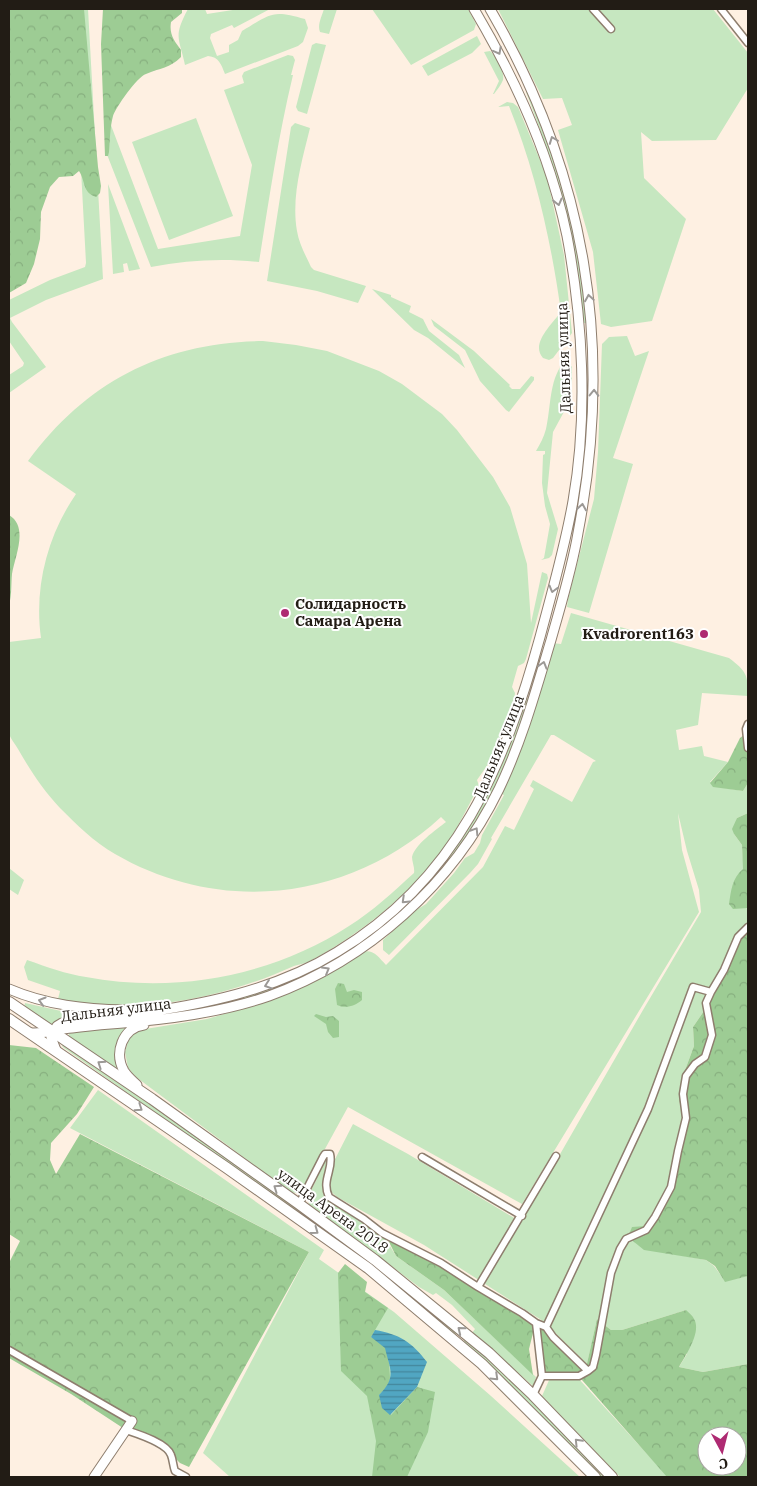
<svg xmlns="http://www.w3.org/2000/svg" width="757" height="1486" viewBox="0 0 757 1486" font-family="'IBM Plex Serif',serif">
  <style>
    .green { fill: #c6e7c0 }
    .forest { fill: url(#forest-crowns); fill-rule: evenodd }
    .water { fill: url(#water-rules) }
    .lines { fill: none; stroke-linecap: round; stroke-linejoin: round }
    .street-casing { stroke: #8e7e6e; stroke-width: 9 }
    .secondary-casing { stroke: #8e7e6e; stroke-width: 11 }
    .primary-casing { stroke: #8e7e6e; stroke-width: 12 }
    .street { stroke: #fff; stroke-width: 6 }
    .secondary { stroke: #fff; stroke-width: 9 }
    .primary { stroke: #fff; stroke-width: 10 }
    .oneway { stroke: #9c9996 }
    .poi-dot { fill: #ae2a72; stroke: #fff; stroke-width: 2 }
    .labels { text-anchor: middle; stroke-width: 4; stroke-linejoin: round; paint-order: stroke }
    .street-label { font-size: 15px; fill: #221c15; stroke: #fff }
    .poi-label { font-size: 15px; font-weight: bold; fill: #221c15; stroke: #fff; text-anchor: start }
  </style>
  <defs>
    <pattern id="forest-crowns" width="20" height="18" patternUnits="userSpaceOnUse" patternTransform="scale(1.25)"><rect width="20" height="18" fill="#9dcc94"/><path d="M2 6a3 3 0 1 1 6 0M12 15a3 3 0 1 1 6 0" fill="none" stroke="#87af7f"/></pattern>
    <pattern id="water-rules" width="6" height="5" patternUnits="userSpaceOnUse" patternTransform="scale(1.25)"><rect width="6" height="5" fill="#51a6c2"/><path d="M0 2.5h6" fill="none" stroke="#43869c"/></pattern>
  </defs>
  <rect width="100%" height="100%" fill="#fef0e2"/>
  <path class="green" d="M74,9H88L103,279L46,300L10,318L12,322L46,367L9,393V375L23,366L24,363L9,341V300L50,280L85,267L86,263L80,151Z
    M188,9H205L207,14L239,9H270L234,28L232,25L211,34L210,38L217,56L229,52V45L238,40L242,31C271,14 271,9 305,19L308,28L303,42L298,46L225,74C221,64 219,57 208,56L185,65C179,37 173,37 188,9Z
    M324,9H337L329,34L320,32C317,25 322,16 324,9Z
    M372,9H468L476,24L474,30L411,65Z
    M498,9H713L748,53V88L716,140L652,141L641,132L644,178L686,219L652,321L611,327L601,324L593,252L558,130L572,125L562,98L543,99Z
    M477,36L481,44L472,53L428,76L422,66Z
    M316,43L326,45L307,114L298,111L296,107L312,45Z
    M490,51C496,56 505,72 503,80C501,85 497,90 494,94H493L499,81L484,52Z
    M288,55L293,56L295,60L291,75H293C278,137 269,200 259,262C223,258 187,260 151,267L106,152L109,120L158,249L240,236L252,165L224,90L244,83L242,76L244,72Z
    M526,92H529C558,166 582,243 587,323H583C578,243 555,167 526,92Z
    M507,102L513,103L518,107L547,177L564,255L572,333L553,358L549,360L543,358C530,344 552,324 561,312C551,241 536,173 509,106L498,107Z
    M196,118L233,216L169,240L132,142Z
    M295,123L310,128C302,161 291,197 297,231C299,244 306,256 311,267L314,270L366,286L358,303L317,291L267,281L291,127Z
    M108,184L140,269L129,271L127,263L123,264L124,272L113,274Z
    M372,289L391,295V297L411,306L409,312L423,319L429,331L459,355L465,368L428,338L414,330Z
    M431,319L474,351L510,385L509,386L512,389H520L531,376L534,377V380L509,412L506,410L480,381L465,350L434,326Z
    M627,336L635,356L649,351L613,458L633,464L589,613L567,607L568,599L594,499L598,452L602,344L609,337Z
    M263,341L296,345L327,351L379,371L402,384L442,414L457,430L493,477L510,507L527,564L531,623L542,572L547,574L548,578L526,659L524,663L518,666L512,687L515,693L514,701L491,760L477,780L479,786C467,808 456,832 441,852C409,895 360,934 312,960C307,963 300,964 294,966C239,991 179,1006 118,1006C98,1005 78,1002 58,999L60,991L28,980L24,967L27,960C47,967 66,974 86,977C176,994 272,976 349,926C373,911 393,892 414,873C415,868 412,862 412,857C415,844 436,830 446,822L441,817C351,900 222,916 115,854C94,842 76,824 60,808C43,790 30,770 18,749C15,744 10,738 9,733C7,725 9,714 9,706C9,685 9,663 9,642L41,638C34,588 47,536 76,494L28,461C87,381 164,342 263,341Z
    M563,363L565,365L570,364L572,367V397L553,432L547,493L558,529L552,555L549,558L541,560L544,558L550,524L545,506L542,483L543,455L545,454V451H536C540,444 544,437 546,429C551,407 549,381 563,363Z
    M571,613L729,658C746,671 748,674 748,696L702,693L698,725L676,730L679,750L702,746L704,756L728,762L710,782L719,787L743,791L748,783V813L737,818L734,834L742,845L746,908L748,909V922L706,1008L693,1027L694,1046L681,1081L679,1101L684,1116L667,1189L646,1226L663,1252L706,1260L714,1266L725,1281L748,1276V1364L703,1372L679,1367L687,1354L686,1310L622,1330H611L597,1319L587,1364L543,1321L424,1245L337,1197L328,1189L329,1197L382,1233L396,1256L444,1290L536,1377L533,1386L472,1333L475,1329L452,1305L436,1293L433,1295L419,1287L318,1211L309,1204L308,1196L317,1179L318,1166L327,1157L331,1162V1167L353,1124L408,1154L521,1222L643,1010L701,912L699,890L687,851L678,813L682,850L699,912L522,1204L348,1107L303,1189L297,1193L290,1192L136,1077L128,1068L125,1052L129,1038L139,1030L207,1019L255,1005L362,952C374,949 378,957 386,965L483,867L505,826L514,830L534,789L530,786L533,780L572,802L593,762L596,761L554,735H551L491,838L492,839L478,864L470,873L389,955L383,950V940L413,912L426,904L454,873L465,858L474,853L480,843L482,835L504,795L500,793L552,643L561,644Z
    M527,698L530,699C518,733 507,766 490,798C478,821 463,841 448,862L446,860C482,807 508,759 527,698Z
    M9,868L24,880L18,895L9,889Z
    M437,870L440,873L414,902L354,949L313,973L278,988L230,1004L181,1014L68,1026L184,1010L218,1004L248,996L284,982L344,951Z
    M25,1003L70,1013L92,1015L52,1025L24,1008Z
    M124,1025L127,1029L119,1071L69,1036V1032Z
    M63,1043H65L344,1240L458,1333L454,1335L337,1241L64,1048L62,1046Z
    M98,1090L324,1250L319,1259L394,1312L491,1396L580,1477H230L203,1453L309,1252L70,1128Z
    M465,1339L514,1382L608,1477H602L505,1381L463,1342Z
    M550,1378H578L668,1477H620L542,1396Z"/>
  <path class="forest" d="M9,9H84L98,167L101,186L100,193L96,197C82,192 86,182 79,171L73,176L59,177L50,187L41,212L40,239L34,264L26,283L9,293Z
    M103,9H182V13L171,22C169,34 174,41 181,50V57C170,68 160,68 146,74C137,77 116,107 113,116C110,127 110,140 109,152L108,156H105L101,44Z
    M9,515C29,527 15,556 12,574C11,584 12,595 9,605Z
    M748,732V783L743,791L713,787L710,783L728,762L740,738Z
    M748,813V908L733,909L729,904C731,891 732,878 743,869L742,845L734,834L732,829L737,818Z
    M748,924V1276L725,1282L715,1266L706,1260L644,1250L628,1237L632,1227L646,1226L667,1189L684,1116L679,1101L681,1081L694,1046L693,1027L706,1008L737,943Z
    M338,983L344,984L347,992L354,990L362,992V1000C355,1006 346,1009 337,1005L335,989Z
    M316,1014L326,1017L333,1016L339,1021V1037L333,1038L328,1032L326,1024L314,1016Z
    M9,1045L36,1048L94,1087L77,1114L51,1143L50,1160L56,1174L80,1134L309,1252L189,1467L180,1463L165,1448L126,1430L71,1394L9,1358V1263L20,1241L9,1234Z
    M385,1234L397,1240L546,1327L586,1368L597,1319L611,1330H622L686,1310C689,1313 693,1316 694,1319C702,1332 685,1356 679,1367L703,1372L748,1364V1477H667L582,1380L584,1373L542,1376L535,1325L529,1349L533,1375L444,1290L396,1256ZM707,1436H737V1466H707Z
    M345,1264L367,1282L365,1292L388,1308L371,1337L390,1347C389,1352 388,1358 389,1363C390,1382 393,1381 379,1395L391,1415L417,1387L435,1392L428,1432L407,1477H372L376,1441L367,1396L341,1371L338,1273Z"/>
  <path class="water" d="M375,1330C399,1334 412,1342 427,1362L417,1387L390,1415L382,1408L379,1395C397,1377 390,1370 385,1348L371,1337Z"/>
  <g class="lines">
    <defs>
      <path id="street" d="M593,9L611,29
        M721,9L748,43
        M748,724L746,729L748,748
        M422,1157L522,1216
        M299,1204L323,1157L325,1154H330C334,1169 321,1180 329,1197L364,1219L382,1233L441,1263L478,1287L522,1313L536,1323L546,1327L553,1337L588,1371L593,1367L596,1355L611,1273L620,1249L626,1239L646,1230L655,1217L671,1187L678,1151L686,1118L683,1094L686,1076L695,1064L705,1057L712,1035L706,1003L711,992
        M478,1287L556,1156
        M546,1327L648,1109L693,987L711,992L724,970L738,937L748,927
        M9,1350L132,1421
        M542,1376H579L588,1371
        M533,1395L542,1376L536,1323
        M126,1430C138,1434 167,1443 171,1455C173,1460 173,1466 175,1471L186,1477"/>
      <path id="secondary" d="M9,989C46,1005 85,1009 125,1010
        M31,1033C45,1034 58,1029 72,1028C93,1025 113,1024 134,1022C179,1018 226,1011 269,996C368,960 453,884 499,789C522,741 536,690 551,640C561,604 572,569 578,533C614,345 586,174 490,9
        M56,1050L51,1037L57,1026L62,1023C84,1018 106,1018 128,1015C201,1005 274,991 337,952C458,879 504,767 540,637C552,592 565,547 573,501C588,415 583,321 567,236C550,154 516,80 474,9
        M137,1085C133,1081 127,1076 124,1071C114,1053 122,1028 144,1025
        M94,1477L132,1421"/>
      <path id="primary" d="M9,1002L152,1099L299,1204L375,1260L489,1353L533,1395L612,1477
        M9,1019L227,1168L368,1268L482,1364L595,1477"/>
    </defs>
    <use href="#street" class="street-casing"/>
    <use href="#secondary" class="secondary-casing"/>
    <use href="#primary" class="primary-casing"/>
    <use href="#street" class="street"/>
    <use href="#secondary" class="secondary"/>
    <use href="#primary" class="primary"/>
  </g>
  <defs><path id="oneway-chevron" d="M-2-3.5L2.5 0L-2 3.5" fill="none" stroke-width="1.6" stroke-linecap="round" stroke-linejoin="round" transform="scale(1.25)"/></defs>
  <g class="oneway">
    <use href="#oneway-chevron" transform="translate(498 51) rotate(62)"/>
    <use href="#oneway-chevron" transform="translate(553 140) rotate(-111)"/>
    <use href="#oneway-chevron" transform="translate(558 202) rotate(76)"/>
    <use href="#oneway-chevron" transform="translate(589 298) rotate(-99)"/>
    <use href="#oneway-chevron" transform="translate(594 393) rotate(-89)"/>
    <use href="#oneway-chevron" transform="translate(582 507) rotate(-81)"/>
    <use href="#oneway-chevron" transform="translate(553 589) rotate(105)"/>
    <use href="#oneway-chevron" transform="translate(543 665) rotate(-74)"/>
    <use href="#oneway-chevron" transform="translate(475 831) rotate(-58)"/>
    <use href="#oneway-chevron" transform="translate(405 900) rotate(136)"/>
    <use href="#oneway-chevron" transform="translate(326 970) rotate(-30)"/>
    <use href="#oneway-chevron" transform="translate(268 985) rotate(161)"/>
    <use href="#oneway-chevron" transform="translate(42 1001) rotate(-164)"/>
    <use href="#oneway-chevron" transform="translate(101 1064) rotate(-146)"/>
    <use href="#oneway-chevron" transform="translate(139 1108) rotate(34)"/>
    <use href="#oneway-chevron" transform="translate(277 1188) rotate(-145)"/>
    <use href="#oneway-chevron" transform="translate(315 1231) rotate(36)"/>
    <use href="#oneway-chevron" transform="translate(461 1330) rotate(-141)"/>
    <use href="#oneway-chevron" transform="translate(495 1377) rotate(44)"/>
    <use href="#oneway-chevron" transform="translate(578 1442) rotate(-134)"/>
  </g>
  <g class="poi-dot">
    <circle cx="285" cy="613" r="5"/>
    <circle cx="704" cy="634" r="5"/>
  </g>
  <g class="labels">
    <g class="street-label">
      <text transform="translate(564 358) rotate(-92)" y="5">Дальняя улица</text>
      <text transform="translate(499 747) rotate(-68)" y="5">Дальняя улица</text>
      <text transform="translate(116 1010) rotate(-7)" y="5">Дальняя улица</text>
      <text transform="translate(333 1211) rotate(36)" y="5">улица Арена 2018</text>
    </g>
    <g class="poi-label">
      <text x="295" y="609">Солидарность<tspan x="295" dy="17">Самара Арена</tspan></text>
      <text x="694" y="639" text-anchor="end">Kvadrorent163</text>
    </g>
  </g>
  <rect width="757" height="1486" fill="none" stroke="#221c15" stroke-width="20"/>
  <g transform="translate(722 1451) rotate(173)"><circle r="24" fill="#ffffff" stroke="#a7a4a1"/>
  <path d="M0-4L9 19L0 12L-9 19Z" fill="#ae2a72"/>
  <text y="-8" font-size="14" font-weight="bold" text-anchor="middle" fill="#221c15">С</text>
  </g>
</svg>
